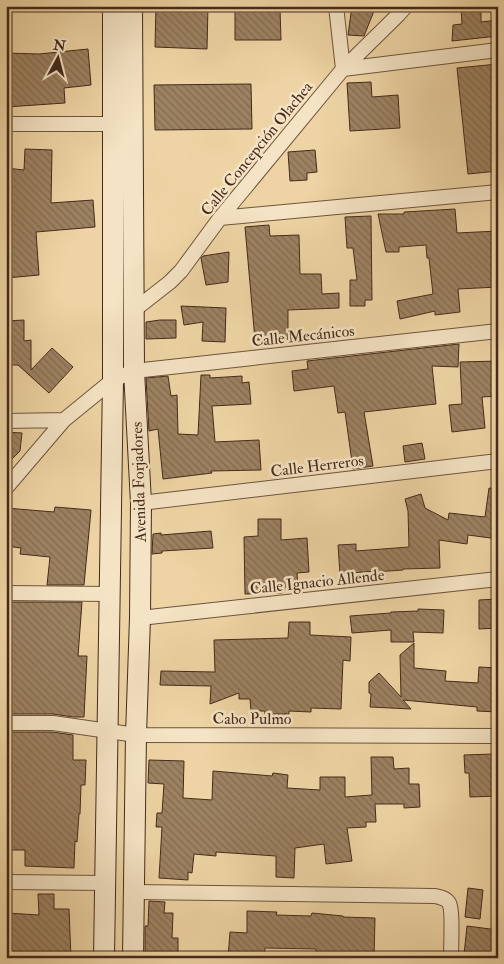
<svg xmlns="http://www.w3.org/2000/svg" width="504" height="964" viewBox="0 0 504 964" font-family="'IM FELL Double Pica',serif">
  <style>
    .building { fill: url(#building-back-hatch); stroke: #452a1b }
    .lines { fill: none; stroke-linecap: round; stroke-linejoin: round }
    .street-casing { stroke: #6f543d; stroke-width: 16 }
    .secondary-casing { stroke: #452a1b; stroke-width: 22 }
    .street { stroke: #f4e3c4; stroke-width: 14 }
    .secondary { stroke: #f4e3c4; stroke-width: 20 }
    .labels { text-anchor: middle; stroke-width: 5; stroke-linejoin: round; paint-order: stroke }
    .street-label { font-size: 16px; fill: #452a1b; stroke: #f4e3c4 }
  </style>
  <defs>
    <pattern id="building-back-hatch" width="6" height="6" patternUnits="userSpaceOnUse" patternTransform="scale(1.25)"><rect width="6" height="6" fill="#9d8262"/><path d="M-1 5l2 2M0 0l6 6M5-1l2 2" fill="none" stroke="#826b50"/></pattern>
  </defs>
  <rect width="100%" height="100%" fill="#eed4a4"/>
  <filter id="stains"><feTurbulence type="fractalNoise" baseFrequency=".004" numOctaves="4"/><feColorMatrix values="0 0 0 0 .2 0 0 0 0 .09 0 0 0 0 .02 0 0 0 .5 -.17"/></filter>
  <radialGradient id="worn" r=".72"><stop offset=".6" stop-color="#630" stop-opacity="0"/><stop offset="1" stop-color="#630" stop-opacity=".3"/></radialGradient>
  <path class="building" d="M156,6H208L207,49L155,47Z
    M352,6H376L364,36L348,35Z
    M461,6H481V22L498,20V36L452,41L453,25L462,24Z
    M280,9L281,40H235V10Z
    M88,49L91,85L64,88L65,103L6,107V53L39,54Z
    M498,64V171L468,174L457,68Z
    M371,82L372,97L398,95L400,128L350,131L347,83Z
    M251,84L252,129L155,130L154,85Z
    M25,149L52,150L51,203L93,200L95,227L36,232L39,275L6,278V168L24,170Z
    M315,150L317,172L307,173V180L290,181L288,152Z
    M455,209L457,233L498,231V287L458,289L460,312L435,315V311L400,319L397,301L433,294L429,258H427L426,245L399,247V252H386L378,214H404V212Z
    M371,216L372,300H365V306H350V280H357L353,248H347L345,217Z
    M269,225L270,236L299,235L300,274H321L322,294L339,293V308L288,310V339L255,340L245,227Z
    M229,252L228,282L206,285L201,258L203,256Z
    M181,306L226,308L225,342L202,341L203,322L184,325Z
    M24,320V341L31,340V370L52,348L73,367L49,393L18,365H6V321Z
    M160,320H176V338L146,339V322Z
    M459,344L458,367L432,366L436,404L364,412L373,466L353,469L345,412L338,413L334,386L294,391L292,371L308,369L307,361Z
    M498,361V396L482,397L485,428L452,432L449,405L462,404L460,362Z
    M201,375H210V378L242,376V383L249,382L251,404L212,406L215,442L259,440L261,470L211,471L212,473L163,479L158,429L149,431L146,378L168,376L171,396L177,395L178,434L198,435Z
    M6,432L22,433L20,451L6,465Z
    M422,443L425,459L405,462L403,446Z
    M489,488L498,489V539L468,535L467,544L439,540L440,568L403,569V570L374,572V571L340,574L338,545L356,544V551L409,547L408,511L405,499L421,494L425,508L448,520L449,513L485,517Z
    M55,507L91,510L84,585H47L50,557L20,554L21,548L6,546V508L54,512Z
    M258,519H281V540L307,538L309,572L297,573L298,589L282,590V593L245,594L244,537L258,536Z
    M211,531L213,548L162,551V553L152,554L153,534L161,533V535Z
    M498,599V628L479,629V600Z
    M6,602H82L78,656H87L84,717H73L53,714H6Z
    M418,609L444,610L443,633L413,632L414,642H391V630L352,633L350,616L391,613V612L418,611Z
    M289,622H310V635L351,637L350,661L343,660L341,709L311,708V712L289,711V714H265V711H251L250,699H239V693L210,704L211,686L160,685L161,671L215,672L214,640L288,638Z
    M414,643V668L446,671L445,681L478,683L479,667L498,668V712L477,711V707L403,700L411,709L370,707L371,694L369,693V682L379,673L401,697L400,655Z
    M11,732H52L73,735V760H86L85,785H81L80,814H79L77,842L75,841L74,868L25,866V850H6V741H11Z
    M493,754L494,779H498V796L470,797L469,773H465L464,755Z
    M371,757H393L394,769L409,768V784H419L420,807L404,808V804H375L376,822H366V827L347,828L352,861L326,864L324,844L295,848L294,878L276,877V856L216,852V856L194,854L192,873L188,872V880L159,878L162,827H156L157,813H162L164,784L148,783L149,760L184,761L183,798L212,800L213,771L272,776L273,773L288,775L287,788L320,790V777H345V797L372,795Z
    M468,888L483,890L480,919L465,917Z
    M38,894H54V909H69L71,958H6L7,913L39,915Z
    M149,901L165,902L164,913H173L172,938H178V958H145V926H148Z
    M247,911L277,912L276,915L311,916L312,913L343,916V917L375,918L374,958H316V949L265,948L264,958H228L230,932L247,933Z
    M467,926L498,930V958H484L464,955Z"/>
  <g class="lines">
    <defs>
      <path id="street" d="M336,6L343,69L498,50
        M6,124H114
        M220,218L498,192
        M133,311L170,282L181,271L220,218L343,69L398,15L406,6
        M6,421L64,420
        M6,488L64,420L113,380L134,371L498,331
        M141,503L498,461
        M6,593L109,594
        M140,618L498,579
        M6,723H53L136,735L498,736
        M6,882L104,883
        M134,892L435,896C440,897 446,898 449,903C453,909 451,948 451,958"/>
      <path id="secondary" d="M132,6L134,371L141,503L140,618L136,735L133,958
        M104,958L113,380V6"/>
    </defs>
    <use href="#street" class="street-casing"/>
    <use href="#secondary" class="secondary-casing"/>
    <use href="#street" class="street"/>
    <use href="#secondary" class="secondary"/>
  </g>
  <g class="labels">
    <g class="street-label">
      <text transform="translate(256 148) rotate(-51)" y="6">Calle Concepción Olachea</text>
      <text transform="translate(303 335) rotate(-6)" y="6">Calle Mecánicos</text>
      <text transform="translate(317 465) rotate(-7)" y="6">Calle Herreros</text>
      <text transform="translate(138 482) rotate(-92)" y="6">Avenida Forjadores</text>
      <text transform="translate(317 581) rotate(-6)" y="6">Calle Ignacio Allende</text>
      <text x="252" y="724">Cabo Pulmo</text>
    </g>
  </g>
  <rect width="504" height="964" fill="none" stroke="#eed4a4" stroke-width="25"/>
  <rect x="8" y="8" width="489" height="949" fill="none" stroke="#452a1b" stroke-width="2.5"/>
  <rect x="12" y="12" width="479" height="939" fill="none" stroke="#452a1b"/>
  <g transform="translate(58 58) rotate(7)" stroke="#f4e3c4" stroke-width="4" paint-order="stroke">
  <path d="M0-4L9 19L0 12L-9 19Z" fill="#452a1b"/>
  <text y="-8" font-size="14" font-weight="bold" text-anchor="middle" fill="#452a1b">N</text>
  </g>
  <rect width="100%" height="100%" filter="url(#stains)"/>
  <rect width="100%" height="100%" fill="url(#worn)"/>
</svg>
